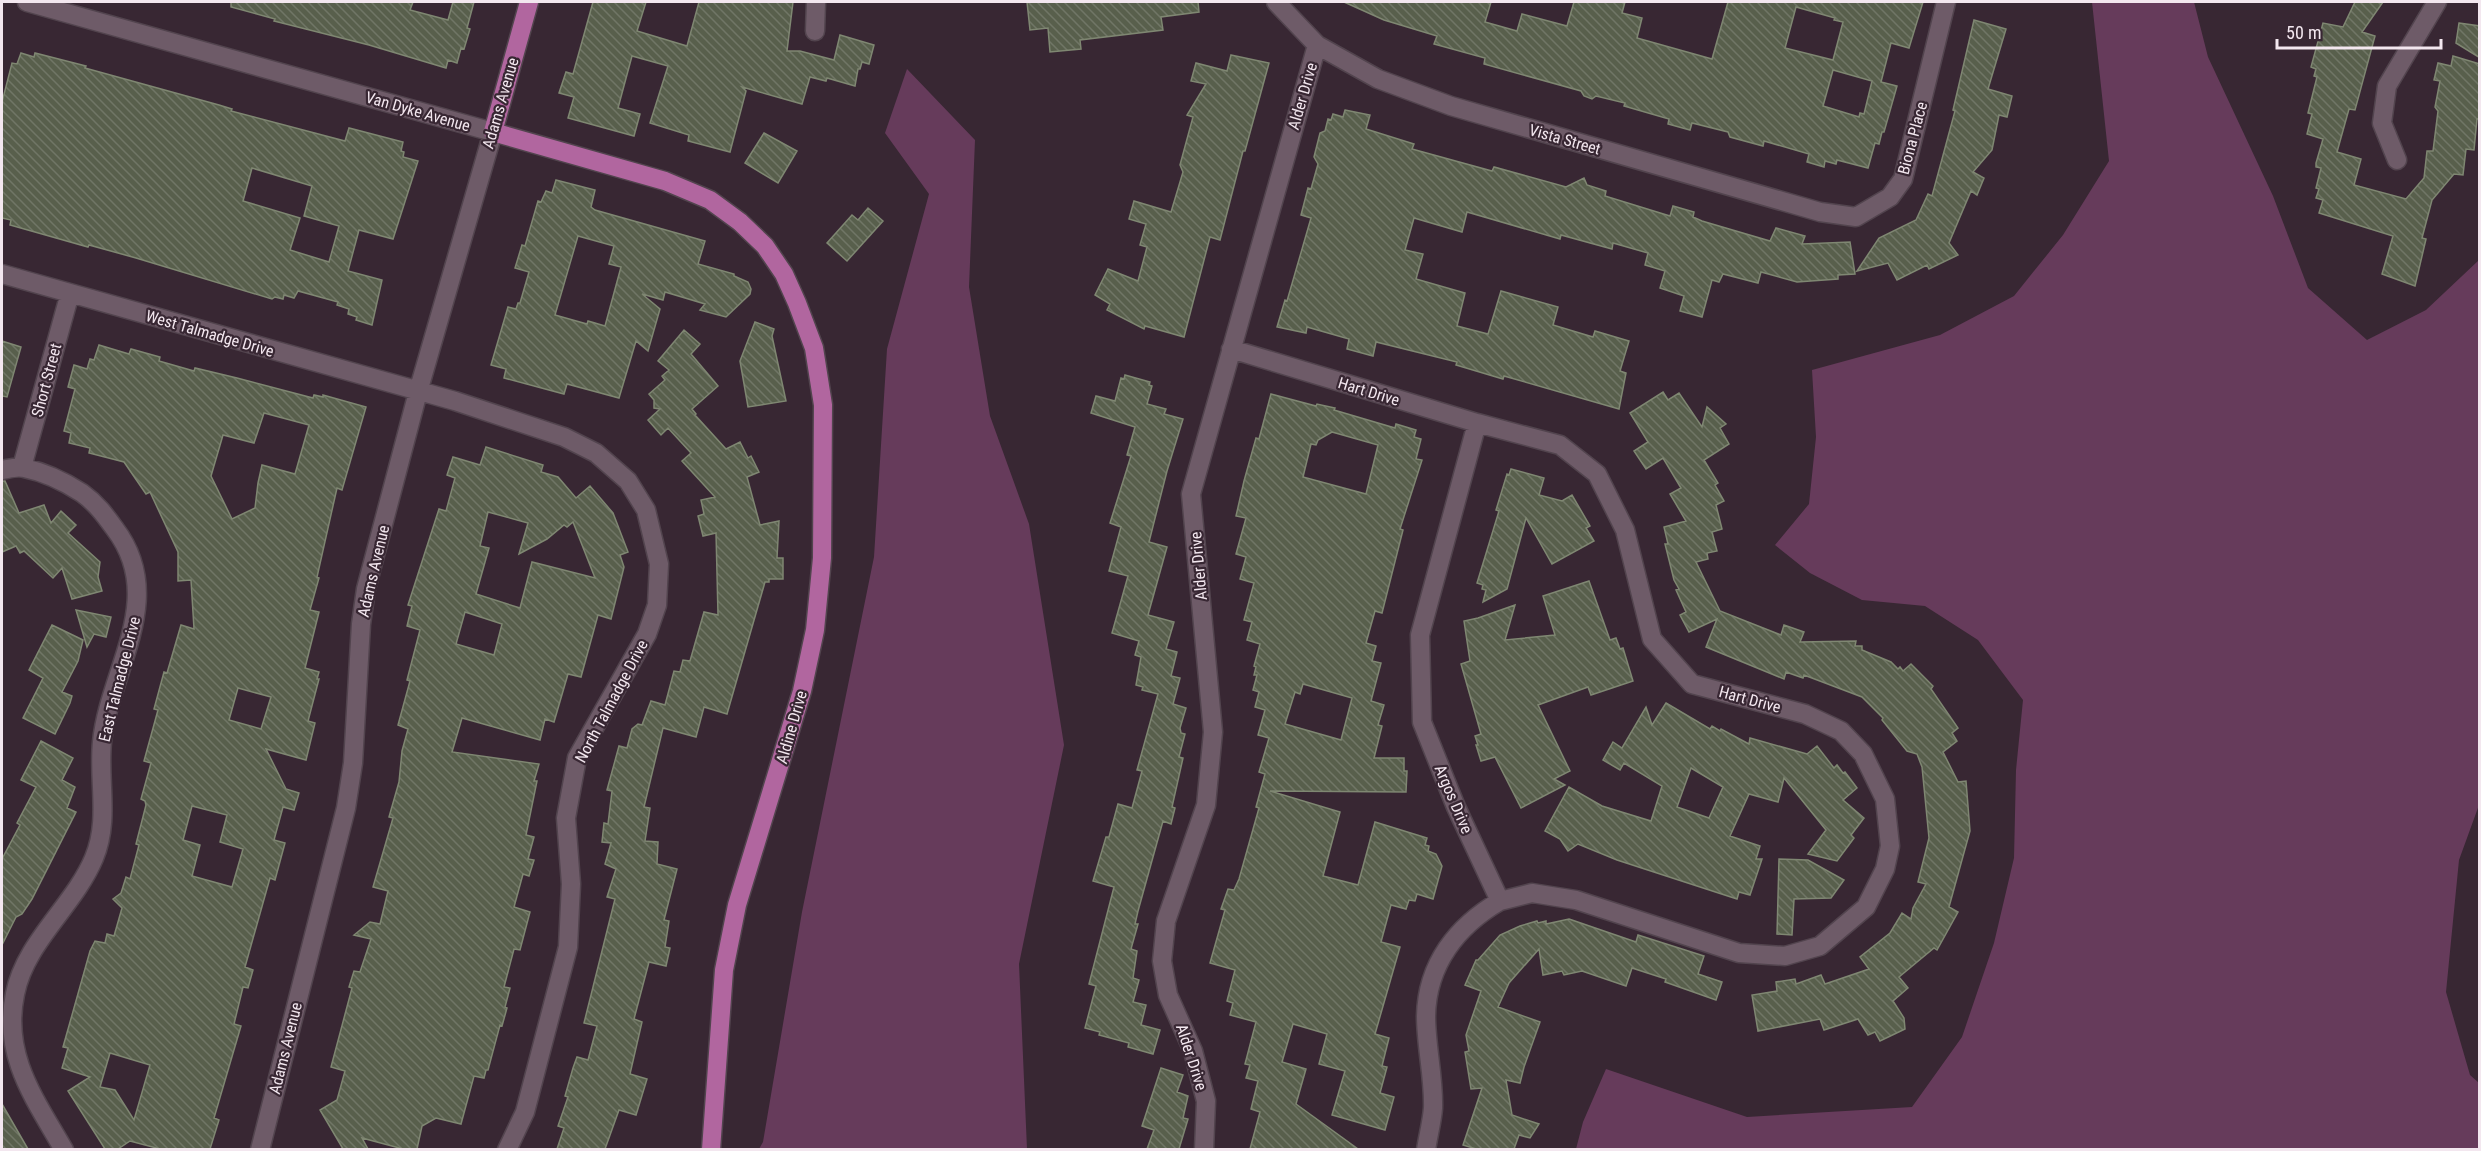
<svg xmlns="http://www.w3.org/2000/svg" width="2481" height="1151" viewBox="0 0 2481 1151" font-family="'Roboto Condensed',sans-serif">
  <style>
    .grass { fill: #663b5b }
    .building { fill: url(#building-back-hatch); stroke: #7f8772; stroke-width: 1.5; fill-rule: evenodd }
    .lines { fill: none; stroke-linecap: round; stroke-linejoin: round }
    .minor-casing { stroke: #52444e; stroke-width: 21 }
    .major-casing { stroke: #52444e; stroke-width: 21 }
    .minor { stroke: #6e5b68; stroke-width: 18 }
    .major { stroke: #b1669f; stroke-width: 18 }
    .labels { text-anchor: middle; stroke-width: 4.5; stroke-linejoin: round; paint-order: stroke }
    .street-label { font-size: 16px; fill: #f3e7ef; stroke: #382733 }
  </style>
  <defs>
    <pattern id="building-back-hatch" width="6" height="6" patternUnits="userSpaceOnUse" patternTransform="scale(1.5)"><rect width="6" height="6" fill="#585f4c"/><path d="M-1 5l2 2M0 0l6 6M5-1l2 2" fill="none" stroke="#707666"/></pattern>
  </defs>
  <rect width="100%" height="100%" fill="#382733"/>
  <path class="grass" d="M2092,2H2194L2208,57L2273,196L2308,288L2367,340L2426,310L2479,260V805L2459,860L2446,992L2470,1075L2479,1083V1149H1576L1583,1122L1606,1069L1747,1117L1912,1107L1962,1037L1994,943L2014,858L2016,770L2023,700L1978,640L1925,606L1862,600L1810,573L1775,545L1809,504L1816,437L1812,370L1940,335L2014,296L2063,235L2109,161Z
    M907,69L975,140L969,287L990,416L1029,524L1064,745L1019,964L1027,1149H759L763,1142L802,912L874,557L887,349L929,194L885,133Z"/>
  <path class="building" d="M231,2H413L410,10L448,20L453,2H474L467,28L470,29L464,49L461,48L457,63L448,60L446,68L369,45L274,21L275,19L231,7Z
    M593,2H646L637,31L687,46L699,2H793L787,51H800L834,60L840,35L874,45L869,64L862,62L860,69H858L855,86L827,78L826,81L810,77L802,104L742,87L746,91L730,152L688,141L689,135L650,123L668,66L632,56L618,108L640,114L634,136L568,118L574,97L559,93L566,72L573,74Z
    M1027,2H1198L1199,12L1161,17L1163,30L1080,40L1081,49L1050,52L1048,28L1030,30Z
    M1344,2H1491L1485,22L1517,31L1522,14L1567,26L1574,2H1625L1622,13L1642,18L1637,38L1712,59L1728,2H1923L1909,48L1891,43L1881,82L1897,86L1884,132H1882L1879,144L1875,143L1868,168L1837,160L1836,164L1825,161L1824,167L1807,162L1809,154L1764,141L1763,146L1730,137L1728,132L1692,123L1690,130L1668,124L1669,119L1624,106L1625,103L1596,96L1592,99L1584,96L1581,91L1484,64L1485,58L1434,44L1437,36L1384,20ZM1796,7L1835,18L1834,20L1843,22L1833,60L1785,48ZM1833,70L1872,81L1864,114L1860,113L1859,117L1823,106Z
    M2355,2H2383L2362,32L2375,36L2355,110L2349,109L2337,152L2361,159L2354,185L2406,199L2424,178L2427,151H2433L2438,111L2435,107L2440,81L2434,80L2438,63L2451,66L2453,56L2480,64V119H2477L2474,150L2466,149L2463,175L2454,174L2432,200L2422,238L2426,239L2415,286L2382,274L2393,236L2319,213L2323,200L2316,198L2319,189L2316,188L2321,168L2316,167V163L2323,139L2307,134L2312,114L2308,113L2317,77L2314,76L2316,69L2311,67L2323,23L2343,27Z
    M1974,20L2006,29L1988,89L2012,96L2007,117L1999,115L1992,150L1973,172L1984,178L1977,195L1971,191L1949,243L1958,255L1929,269L1927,265L1897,280L1888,263L1857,271L1879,238L1916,220L1928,194L1932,196L1955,111L1953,110Z
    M2459,23L2480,26V58L2456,43Z
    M21,53L34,57L35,53L86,66L85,68L219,105L232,109L231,111L345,141L349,128L403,142L401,151L404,152L403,157L418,161L393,239L359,230L348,271L382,280L372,325L356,320L357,317L348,314L349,309L337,305L338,302L298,291L294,298L284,295L283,299L275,297L272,299L136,258L89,245L88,247L10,225L11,220L2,218V102L12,63L17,64ZM252,168L312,186L304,216L339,226L329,262L290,250L300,218L243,201Z
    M1231,55L1269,63L1245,151H1243L1220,240L1210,237L1184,337L1145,326L1144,329L1107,310L1110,304L1095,295L1108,269L1138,281L1147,247L1140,245L1146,224L1129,219L1134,201L1171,212L1183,172L1180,165L1193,117L1187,115L1206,84L1191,81L1196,63L1227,71Z
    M1345,110L1370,115L1366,129L1414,144L1412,149L1492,171L1494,167L1566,187L1584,178L1587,185L1606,191L1605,196L1670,216L1673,206L1694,212L1693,217L1702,221L1770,241L1776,228L1805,236L1802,244L1850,242L1855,274L1838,275V279L1797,282L1761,272L1758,283L1723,274L1719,282L1712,280L1702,317L1680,311L1684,296L1660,288L1665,271L1645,265L1648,253L1613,243L1612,249L1561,235L1560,239L1467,212L1462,232L1414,218L1405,250L1423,254L1416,279L1465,293L1457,326L1488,334L1501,291L1558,307L1553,325L1593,337L1595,331L1629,341L1620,371L1626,373L1619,409L1504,376L1503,379L1456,365L1457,362L1376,342L1373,356L1347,349L1349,339L1307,327L1306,333L1277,327L1285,300L1287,301L1311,218L1301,215L1308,188L1311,189L1318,164L1314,157L1320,133L1325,131L1328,119L1331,120L1333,114L1343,117Z
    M764,133L797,151L778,183L745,163Z
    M556,180L595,190L591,207L595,210L705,241L698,264L734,274V276L748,282L751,289L750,294L726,317L700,310L705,304L665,292L663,300L642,294L660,309L648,351L636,341L619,398L567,384L564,394L504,378L506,369L491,365L508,307L516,309L518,303H520L529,272L515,268L522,245L525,246L538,201L541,202L546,191L552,193ZM578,236L614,246L609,264L621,267L605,326L588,321L587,324L555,315Z
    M868,208L883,221L847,261L827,243L852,215L858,220Z
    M755,322L774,329L772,336L786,401L748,407L740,361Z
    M684,330L700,344L691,354L718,386L692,409L696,414L695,415L726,449L740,442L748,458L751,456L759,472L747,477L760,525L779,521L777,558H783V579H769V582H765L727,714L704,707L696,737L663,728L644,807L650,808L645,841L658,842L657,864L677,869L664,920L669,921L665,947L670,948L666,966L649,962L634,1019L642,1022L630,1074L647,1079L636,1115L619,1110L605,1149H557L564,1128L558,1126L568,1097L565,1096L573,1068L577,1057L588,1060L597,1026L584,1023L615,899L607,897L616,869L605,864L611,843L602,842L604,823L608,824L612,791L607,790L619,746L627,748L632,729L638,724L642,725L651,701L665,705L674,671L680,672L683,660L690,661L704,612L718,615L716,533L703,536L698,516L704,514L701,500L715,497L682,461L691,453L668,428L661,435L648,420L660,409L654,408V400L649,394L665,380L662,376L669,370L658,361Z
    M2,341L21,347L7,397L2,396Z
    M99,345L129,354L131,349L160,357L159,361L194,371L195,368L237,378L313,398L314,395L323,397V395L366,407L342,490L337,488L317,577L319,578L310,610L319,612L305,668L319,672L317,679H319L308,721L315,723L306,760L266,749L286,789L299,793L294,810L283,807L274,840L285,843L275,880L270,878L245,967L253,970L248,988L243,987L234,1024L241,1026L214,1118L219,1120L210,1149H160L130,1141L118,1149H105L68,1091L90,1077L62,1068L68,1048L63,1047L90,951L95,941L105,943L107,934L114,936L122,908L113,899L121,893L126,877L130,879L139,845L136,844L146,805L145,801L141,799L151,763L144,761L158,710L154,709L164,672L167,673L181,625L194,629L191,580L178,581V552L150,492L146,494L124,462L89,453L90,448L69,443L71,433L64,431L75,389L68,387L74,365L87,369L90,359L94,360ZM264,413L309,425L295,474L262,465L258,483L255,508L232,519L211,476L223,435L254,443ZM238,688L271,697L261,729L229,720ZM192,806L227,815L220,842L243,849L232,887L192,876L200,845L183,840ZM110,1053L150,1065L134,1120L115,1090L100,1087Z
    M1125,375L1150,382L1149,385L1152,386L1147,404L1166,409L1164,414L1183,419L1167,471L1149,542L1167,547L1148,615L1174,622L1166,649L1177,652L1171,676L1180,678L1173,704L1186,708L1180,728L1181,733L1185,734L1179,757L1183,758L1172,807L1175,808L1171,824L1163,821L1138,911L1135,924H1138L1131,949L1137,951L1133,978L1139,980L1133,1002L1146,1005L1141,1025L1160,1030L1153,1054L1128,1047L1129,1043L1099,1035L1100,1032L1085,1028L1096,986L1089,984L1114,887L1093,881L1106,837H1109L1118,804L1132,808L1142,771L1137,770L1158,694L1142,690L1143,687L1136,685L1141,657L1135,655L1139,641L1112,633L1128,576L1109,571L1121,527L1110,523L1131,456L1127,455L1135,427L1091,413L1096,396L1115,401L1121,378L1124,379Z
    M1663,392L1668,400L1679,393L1702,427L1707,407L1726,424L1720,428L1729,444L1704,460L1718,483L1715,485L1724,501L1716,505L1722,529L1712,532L1717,551L1707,553L1708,559L1696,562L1720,611L1781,635L1784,625L1804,632L1800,642L1856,641L1855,646H1862V650L1891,662L1898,669L1900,667L1903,671L1911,664L1933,686L1931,689L1958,728L1952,733L1957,741L1943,752L1958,782L1966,781L1970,831L1949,907L1958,912L1937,950L1934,948L1899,977L1908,988L1893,1001L1904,1018L1905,1029L1880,1041L1875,1032L1868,1035L1858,1019L1824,1030L1820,1019L1758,1031L1752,995L1777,991L1776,982L1795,979L1796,984L1821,975L1825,984L1869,969L1860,957L1890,933L1902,913L1911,919L1913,908L1926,884L1918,882L1929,838L1922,767L1917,754L1907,751L1882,720L1883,718L1862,697L1804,675L1803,678L1786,672L1784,679L1706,647L1717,619L1689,632L1680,615L1686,612L1676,590L1679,589L1674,580L1665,544H1668L1664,527L1686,521L1670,494L1681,488L1663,458L1646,469L1634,451L1648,442L1630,413Z
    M1271,394L1316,406L1317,404L1335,408L1334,410L1395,428L1396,424L1416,430L1414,437L1421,439L1416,459L1422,460L1400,529L1403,530L1382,613L1375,611L1366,643L1376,646L1372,661L1381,663L1371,701L1384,705L1378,725L1382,726L1374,758H1404V771H1407L1406,792L1270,791L1340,812L1323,876L1358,885L1375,822L1427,838L1425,845L1429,846L1428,851L1436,854L1442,866L1433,899L1417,894L1415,901L1409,900L1406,909L1391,905L1381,942L1400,947L1375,1034L1389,1038L1382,1066L1387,1067L1380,1093L1394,1097L1385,1130L1332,1115L1345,1071L1319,1064L1327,1034L1293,1024L1282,1062L1306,1069L1296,1104L1358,1149H1250L1260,1112L1251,1109L1258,1081L1246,1078L1250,1065L1245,1064L1256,1022L1230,1015L1233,1003L1227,1001L1235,970L1210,963L1225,910L1221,909L1228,889L1234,890L1239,879L1259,808L1256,807L1265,774L1259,772L1269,738L1258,735L1265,710L1255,707L1259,692L1253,690L1257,675H1254L1256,667L1254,666L1260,644L1247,640L1252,622L1244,620L1254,583L1240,579L1246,557L1236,554L1246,518L1236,516L1244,481L1256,438L1259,439ZM1332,432L1378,445L1366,494L1303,477L1311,444L1316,445L1318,440ZM1303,684L1352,698L1341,740L1285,724L1295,692L1300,694Z
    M486,447L543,465L541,472L558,477L576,498L590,486L613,513L628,552L620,555L624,567L611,619L598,615L581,677L568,674L554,722L545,719L540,740L462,718L452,752L539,764L534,781H537L526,835L534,837L528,859L534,860L529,876L523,874L514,907L530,912L520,950L514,949L504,987L510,988L505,1007L507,1008L502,1026L500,1025L488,1070H486L484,1078L474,1076L461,1124L436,1118L422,1126L417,1149H403L362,1138L368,1149H343L320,1110L337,1100L345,1071L331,1067L352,988L349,987L354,971L360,972L371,939L354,935L370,922L380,924L388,891L373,887L393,818L389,817L399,782L402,751L408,729L398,725L410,681L407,680L420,630L407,626L412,606L408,605L439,509L446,511L455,478L447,475L453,457L480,465ZM488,512L528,523L519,554L547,539L564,525L567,527L573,522L595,578L532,562L520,608L476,594L489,548L480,546ZM465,612L502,624L494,655L456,644Z
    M1511,469L1544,478L1539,495L1562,501L1572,495L1590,526L1586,528L1594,541L1552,564L1526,518L1507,589L1483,602L1486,590L1482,589L1483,585L1477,583L1499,511L1496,510L1507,474L1509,475Z
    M2,481H5L19,513L44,505L51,523L61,511L76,525L68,533L100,562L98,577L102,591L72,599L62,568L53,578L24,551L20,553L16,546L2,552Z
    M1589,581L1610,640L1616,638L1620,649L1623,648L1633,681L1591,695L1588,687L1538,705L1570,771L1554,779L1565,785L1521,808L1495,757L1481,761L1476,745H1478L1475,736L1481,734L1461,664L1470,661L1464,621L1478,618L1515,605L1505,640L1555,635L1543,596Z
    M76,610L111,617L106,637L94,634L87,647Z
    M52,625L83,640L78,661L62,692L72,696L70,703L55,734L23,718L43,678L29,670Z
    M1666,703L1710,729L1712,726L1720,731L1721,729L1749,744L1750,738L1807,754L1817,746L1834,768L1837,765L1843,773L1845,772L1857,788L1843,800L1864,818L1851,835L1854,838L1837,861L1808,854L1826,830L1784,778L1778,802L1749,794L1730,836L1760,846L1756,859H1762L1750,895L1739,892L1737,899L1617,860L1578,844L1568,851L1560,839L1545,831L1569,787L1602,806L1651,821L1662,786L1624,763L1620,770L1603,760L1613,742L1622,748L1646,707L1652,725ZM1691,768L1723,787L1709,818L1677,807Z
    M41,741L73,758L62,780L75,787L67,808L76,812L32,899L22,914L16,917L2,945V859L20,825L17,823L36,787L21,780Z
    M1779,859L1808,860L1844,880L1831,898L1794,899L1792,935L1777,934Z
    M1569,919L1636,942L1638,935L1704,956L1698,974L1722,982L1716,1000L1665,982L1666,979L1632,968L1626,986L1582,971L1564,975L1562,971L1543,975L1539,949L1509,983L1498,1007L1540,1022L1524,1067L1520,1083L1506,1080L1512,1115L1539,1124L1530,1138L1519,1135L1514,1149H1476L1463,1145L1482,1088L1471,1089L1465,1052L1469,1051L1466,1035L1481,991L1465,985L1476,960H1478L1500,935L1520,926L1537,921L1538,923L1546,921V924Z
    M1161,1068L1183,1075L1177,1092L1188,1096L1183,1118L1188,1119L1179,1149H1147L1154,1130L1142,1126Z
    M2,1104L28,1149H2Z"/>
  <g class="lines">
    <defs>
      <path id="minor" d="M27,2L493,132L418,392L366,589L361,624L353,763L346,808L260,1150
        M815,31L816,2
        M1317,45L1378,79L1451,106L1820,212L1856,217L1890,197L1903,179L1946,2
        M2397,160L2382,123L2387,86L2437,2
        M2,274L455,401L564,437L596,453L628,481L646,510L659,564L657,605L647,634L577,758L566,818L571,884L568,947L525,1112L507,1150
        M1231,349L1477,423L1560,445L1597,474L1625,530L1652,639L1692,684L1805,714L1841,731L1863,754L1885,799L1890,846L1885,869L1866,907L1820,946L1785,956L1739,953L1576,900L1532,893L1500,901
        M22,467L70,293
        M2,470C8,469 17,466 24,468C44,472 65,482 82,493C96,503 105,515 115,529C168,599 109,670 102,742C98,781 110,820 94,858C74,906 25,942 15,994C2,1056 35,1099 64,1150
        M1204,1150L1206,1101L1193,1051L1168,995L1162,961L1166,921L1206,805L1213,732L1191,494L1317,45L1276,2
        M1426,1150C1428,1136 1432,1122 1433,1108C1434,1078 1426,1046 1426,1016C1427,964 1457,926 1500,901L1456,807L1422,722L1420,635L1477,423"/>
      <path id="major" d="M529,2L493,132L665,181L710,200L740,222L765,246L784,274L797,303L814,348L823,405L822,558L815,630L802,691L737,905L724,970L711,1150"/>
    </defs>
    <use href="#minor" class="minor-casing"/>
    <use href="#major" class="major-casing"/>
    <use href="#minor" class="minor"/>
    <use href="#major" class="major"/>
  </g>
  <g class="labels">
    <g class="street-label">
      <text transform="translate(1302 96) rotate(-74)" y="6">Alder Drive</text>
      <text transform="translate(500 103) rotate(-74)" y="6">Adams Avenue</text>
      <text transform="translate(418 111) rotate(16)" y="6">Van Dyke Avenue</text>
      <text transform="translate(1912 138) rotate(-75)" y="6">Biona Place</text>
      <text transform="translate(1565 139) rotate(16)" y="6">Vista Street</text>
      <text transform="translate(210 333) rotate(16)" y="6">West Talmadge Drive</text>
      <text transform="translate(46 380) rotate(-75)" y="6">Short Street</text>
      <text transform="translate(1369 391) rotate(17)" y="6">Hart Drive</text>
      <text transform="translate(1198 566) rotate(-95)" y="6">Alder Drive</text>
      <text transform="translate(373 571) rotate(-77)" y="6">Adams Avenue</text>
      <text transform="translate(119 679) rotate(-76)" y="6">East Talmadge Drive</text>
      <text transform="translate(1750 699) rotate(15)" y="6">Hart Drive</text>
      <text transform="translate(611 701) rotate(-62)" y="6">North Talmadge Drive</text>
      <text transform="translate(791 727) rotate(-74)" y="6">Aldine Drive</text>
      <text transform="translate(1454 799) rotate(67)" y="6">Argos Drive</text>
      <text transform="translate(285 1048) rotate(-76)" y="6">Adams Avenue</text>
      <text transform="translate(1192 1057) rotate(72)" y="6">Alder Drive</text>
    </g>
  </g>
  <rect width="2481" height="1151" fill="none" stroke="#f3e7ef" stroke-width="6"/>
  <path d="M2277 39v9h164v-9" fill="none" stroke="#f3e7ef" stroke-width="3"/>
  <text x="2286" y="39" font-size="18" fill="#f3e7ef" stroke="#382733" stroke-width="4.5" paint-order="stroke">50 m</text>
</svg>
